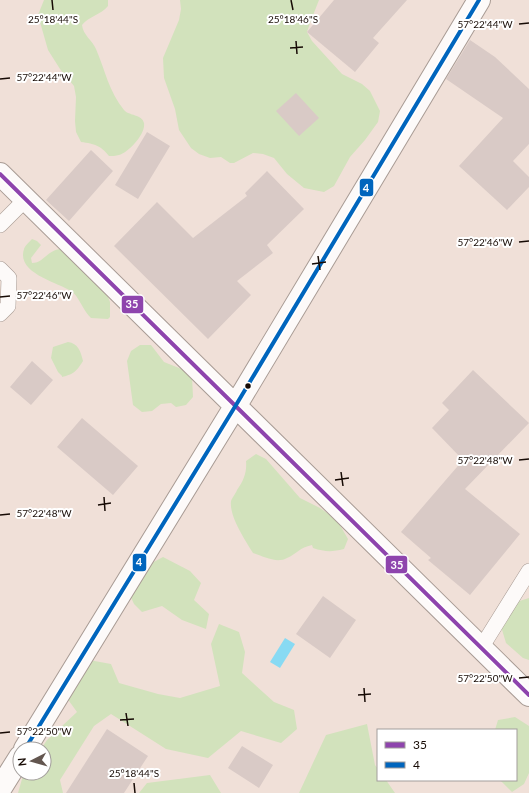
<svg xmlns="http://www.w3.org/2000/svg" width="529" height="793" viewBox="0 0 529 793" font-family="Lato,sans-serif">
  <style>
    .green { fill: #d2e2bc }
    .water { fill: #88daf3 }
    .building { fill: #d9cac6 }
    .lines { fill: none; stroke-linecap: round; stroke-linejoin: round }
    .lane-casing { stroke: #a89b94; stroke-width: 16 }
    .street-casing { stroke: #a89b94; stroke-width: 24 }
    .lane { stroke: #fdfaf9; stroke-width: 15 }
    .street { stroke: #fdfaf9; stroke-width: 22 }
    .bus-1-casing { stroke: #fff; stroke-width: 7 }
    .bus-2-casing { stroke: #fff; stroke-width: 7 }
    .bus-1 { stroke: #8e44ad; stroke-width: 4 }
    .bus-2 { stroke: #0065bd; stroke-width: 4 }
    .ticks { fill: none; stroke: #170b05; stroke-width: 1.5 }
    .bus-dot { fill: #170b05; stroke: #fff; stroke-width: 1.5 }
    .ticks-label { font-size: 10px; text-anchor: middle; fill: #170b05; stroke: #fff; stroke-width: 4; stroke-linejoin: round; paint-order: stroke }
    .line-badge { stroke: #fff; stroke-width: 1.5 }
    .badge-label { font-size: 11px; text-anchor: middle; font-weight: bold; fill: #fff }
  </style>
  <rect width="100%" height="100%" fill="#f0e0d8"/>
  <path class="green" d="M44,0H108V6C101,15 89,16 82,25C83,35 92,40 96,49C105,70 109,92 124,110C129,116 142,114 144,123C146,134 128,153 119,155C116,156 112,156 109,156C100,145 95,144 81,142L76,132L75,121L76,97L74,86L60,69L48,50L38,15Z
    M180,0H319L310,23L307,32L312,41L342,74L362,84L370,91L380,111L378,122L365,140L350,157L334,186L324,192L304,188L287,174L274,158L263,154L253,153L234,163H230L221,157L210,158L199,154L191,148L179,130L175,109L164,78L163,58L179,20L181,9Z
    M32,239L37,241L41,245L31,258L32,263C44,263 47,250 61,249L81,270L90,275L94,279L108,297L110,302V317L108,319L91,318C83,311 79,296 71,291C57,282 16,273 24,249C25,246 29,242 32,239Z
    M68,342C78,343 81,352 83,361C76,372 74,374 62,377V376L58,372L51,358L53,347Z
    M140,345H151L164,362L184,370L192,377L193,397L186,405L176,407L171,403L161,404L152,411L142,412L133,405L127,361L131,351Z
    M256,454L266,459L300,498L320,508L337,520L348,539L344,549C332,552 325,552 313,548L312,545C299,548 298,553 287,558C277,564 262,556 253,553C245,540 229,516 231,501C232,498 236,493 237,490C244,480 247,472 246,461Z
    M163,557L190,571L201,583L194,600L209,614L206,629L182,620L162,606L142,612L134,604L129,593L148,565Z
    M529,598V660L523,658L506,643L500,623L510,604Z
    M219,624L239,632L245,652L242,673L274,702L294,710L297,729L281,743L241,731L208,758L166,749L111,714L94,726L60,780L63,793H18L22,779L26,773H44V749H41L47,740L77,712L64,694L89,660L111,664L119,683L158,694L180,698L220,686L211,644Z
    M515,717L529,726V773L524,784L512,792L500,780H516V730H495L498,720Z
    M367,724L375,765L378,769V780H386L395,793H299L326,735Z
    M210,775L221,793H139L147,783Z"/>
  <path class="water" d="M285,638L295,644L280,668L270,662Z"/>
  <path class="building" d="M334,0H407L373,38L379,43L355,72L307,32Z
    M470,40L495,57L529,89V144L513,161L529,177V187L507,210L459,166L503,118L446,79Z
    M296,93L319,118L299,136L276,111Z
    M147,132L170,146L138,199L115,185Z
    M91,150L113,171L69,221L46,200Z
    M267,171L304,209L267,245L273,253L237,281L251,295L208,339L114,246L157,202L193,238L247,196L245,193Z
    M32,361L53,380L31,405L10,387Z
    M473,370L529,423L465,489L520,534L470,595L428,560L431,558L401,532L463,460L432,428L449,410L442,403Z
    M82,418L138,466L113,495L57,447Z
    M323,596L356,620L330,658L296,634Z
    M107,729L148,756L124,793H66Z
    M242,746L273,765L259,788L228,768Z"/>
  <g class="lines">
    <defs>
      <path id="lane" d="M0,225L26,199
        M0,269L9,278L8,306L0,314
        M481,648L529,571"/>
      <path id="street" d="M0,174L529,695
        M25,749L236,405L479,0
        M0,789L20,757"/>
    </defs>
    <use href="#lane" class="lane-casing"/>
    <use href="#street" class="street-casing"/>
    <use href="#lane" class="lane"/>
    <use href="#street" class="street"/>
    <defs>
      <path id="bus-1" d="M0,174L529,695"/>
      <path id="bus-2" d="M25,749L236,405L479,0"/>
    </defs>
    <use href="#bus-1" class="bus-1-casing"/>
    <use href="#bus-2" class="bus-2-casing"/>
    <use href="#bus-1" class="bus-1"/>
    <use href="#bus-2" class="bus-2"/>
  </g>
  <path class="ticks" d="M52,0L53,10M291,0L293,10M519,24L529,23M296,41L297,54M290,48L303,47M0,79L10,78M519,242L529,241M318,256L320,270M312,264L326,262M0,297L10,296M519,460L529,459M341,472L343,486M335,480L349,478M104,497L105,511M98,505L111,503M0,515L10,514M519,678L529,677M364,688L365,702M358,695L371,694M126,713L128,726M120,720L134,719M0,733L10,732M134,783L135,793"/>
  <circle class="bus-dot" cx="248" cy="386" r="3.5"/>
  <g class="ticks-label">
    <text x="53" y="23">25°18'44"S</text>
    <text x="293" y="23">25°18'46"S</text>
    <text x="485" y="28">57°22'44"W</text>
    <text x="44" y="81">57°22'44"W</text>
    <text x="485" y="246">57°22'46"W</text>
    <text x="44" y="299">57°22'46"W</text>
    <text x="485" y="464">57°22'48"W</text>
    <text x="44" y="517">57°22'48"W</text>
    <text x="485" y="682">57°22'50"W</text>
    <text x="44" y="735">57°22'50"W</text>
    <text x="134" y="777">25°18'44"S</text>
  </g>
  <g class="line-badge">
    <rect x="359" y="178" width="15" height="19" rx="4" fill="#0065bd"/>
    <rect x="121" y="295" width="23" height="19" rx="4" fill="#8e44ad"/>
    <rect x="132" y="553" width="15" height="19" rx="4" fill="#0065bd"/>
    <rect x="385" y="555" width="23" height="19" rx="4" fill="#8e44ad"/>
  </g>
  <g class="badge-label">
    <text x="366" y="192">4</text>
    <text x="132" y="308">35</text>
    <text x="139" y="566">4</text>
    <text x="397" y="569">35</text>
  </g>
  <rect x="377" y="729" width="140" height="52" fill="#ffffff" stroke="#a29d9b"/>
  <rect x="385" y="742" width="20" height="6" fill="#8e44ad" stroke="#a29d9b"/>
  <text x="413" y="749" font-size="12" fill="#170b05">35</text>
  <rect x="385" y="762" width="20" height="6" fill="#0065bd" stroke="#a29d9b"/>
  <text x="413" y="769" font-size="12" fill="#170b05">4</text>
  <g transform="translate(32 761) rotate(264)"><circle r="19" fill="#ffffff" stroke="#a29d9b"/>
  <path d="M0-3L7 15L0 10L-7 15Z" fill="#63564f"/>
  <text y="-6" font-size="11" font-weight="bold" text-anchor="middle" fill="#170b05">N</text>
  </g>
</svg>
